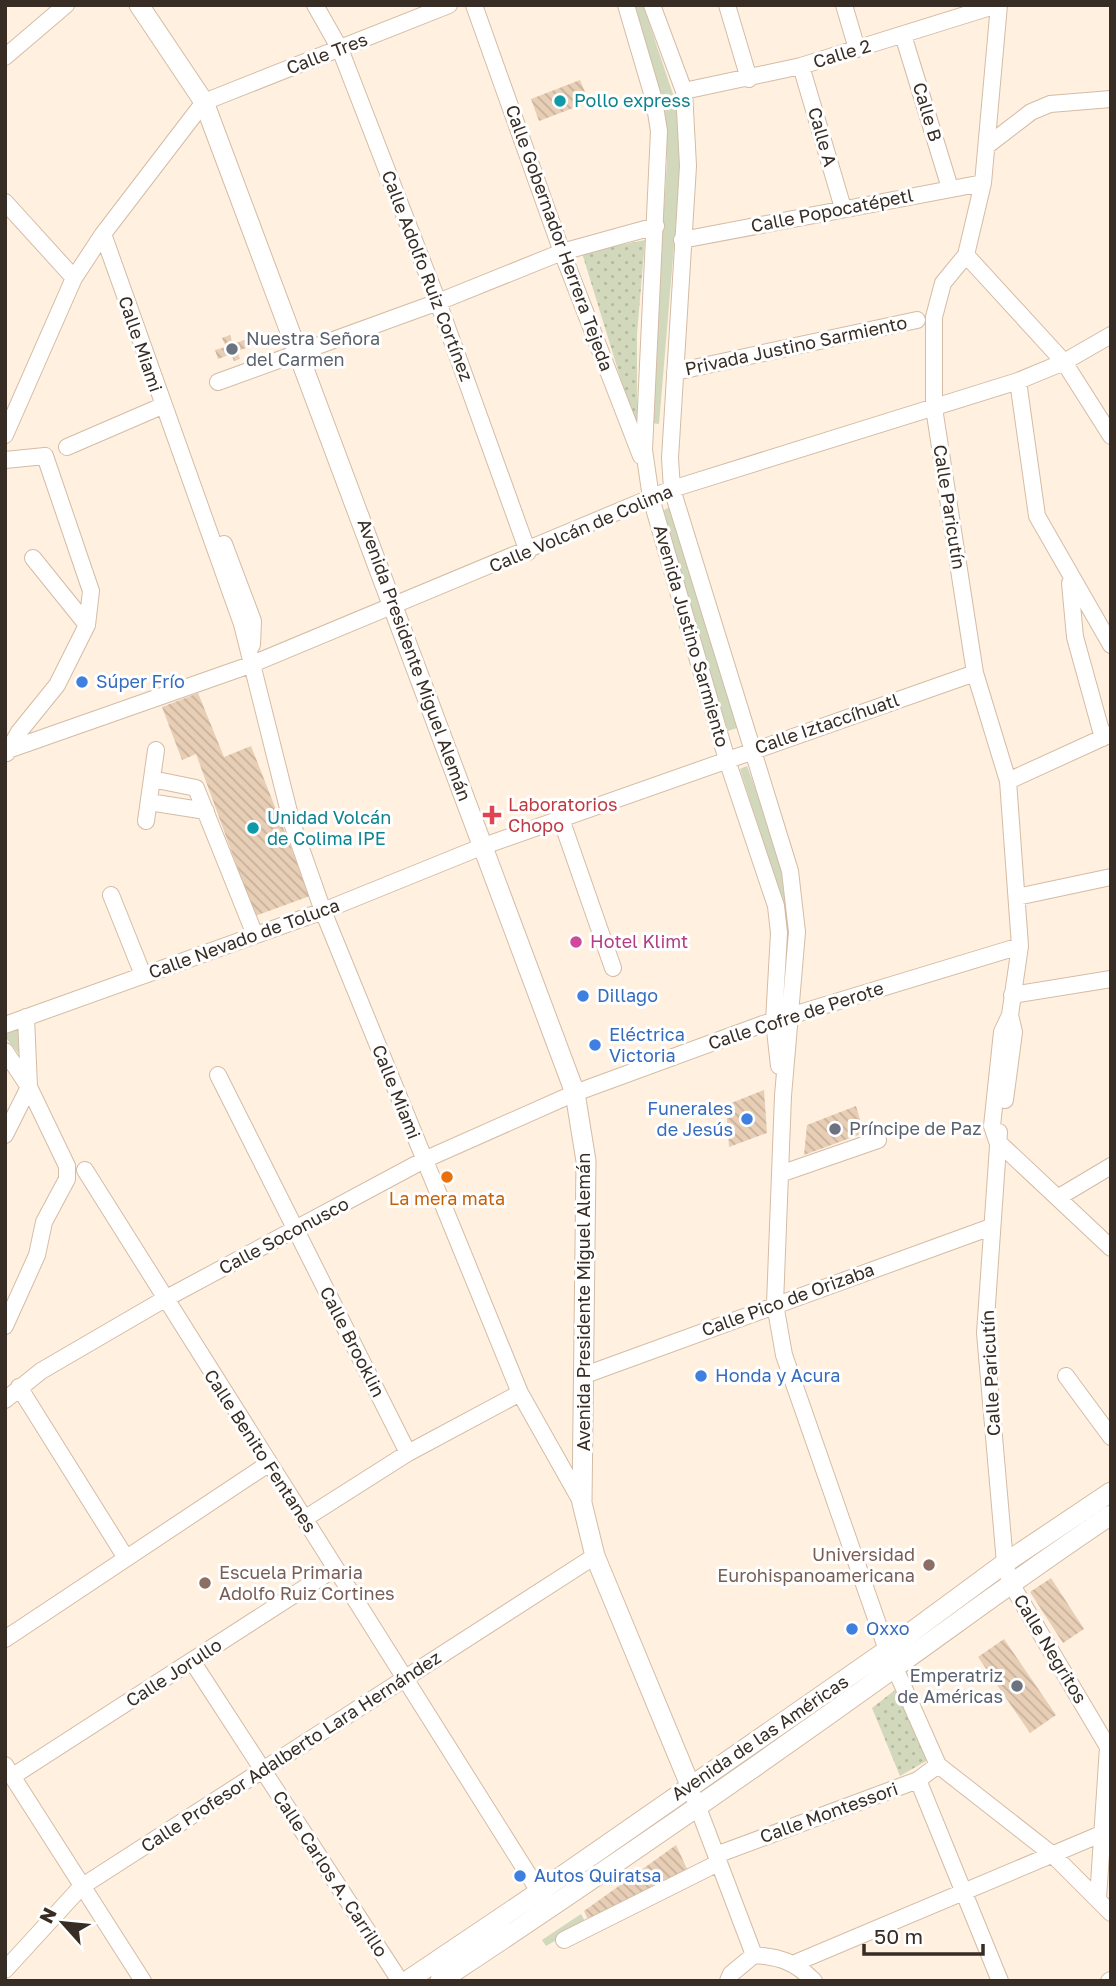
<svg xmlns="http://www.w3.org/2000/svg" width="1116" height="1986" viewBox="0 0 1116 1986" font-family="'Golos Text',sans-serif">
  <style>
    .grass { fill: #d1d8bc }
    .park { fill: url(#park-dots) }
    .building { fill: url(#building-back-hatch) }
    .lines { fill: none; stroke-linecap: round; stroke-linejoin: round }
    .minor-casing { stroke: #d4bca4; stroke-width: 18 }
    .major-casing { stroke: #d4bca4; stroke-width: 21 }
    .minor { stroke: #fff; stroke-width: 16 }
    .major { stroke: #fff; stroke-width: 19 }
    .culture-dot { fill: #0f9aa8; stroke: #fff; stroke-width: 2.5 }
    .worship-dot { fill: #6b7280; stroke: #fff; stroke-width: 2.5 }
    .shop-dot { fill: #3f7fe0; stroke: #fff; stroke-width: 2.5 }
    .health-dot { fill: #e0444e; stroke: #fff; stroke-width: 2.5 }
    .hotel-dot { fill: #d1479c; stroke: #fff; stroke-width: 2.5 }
    .food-dot { fill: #e8710a; stroke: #fff; stroke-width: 2.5 }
    .education-dot { fill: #8d6e63; stroke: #fff; stroke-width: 2.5 }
    .labels { text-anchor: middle; stroke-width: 6; stroke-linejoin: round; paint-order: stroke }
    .street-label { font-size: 18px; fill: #372d24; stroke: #fff }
    .culture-label { font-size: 18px; fill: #0d838f; stroke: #fff; text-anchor: start }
    .worship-label { font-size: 18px; fill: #5b616d; stroke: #fff; text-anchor: start }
    .shop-label { font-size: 18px; fill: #366cbe; stroke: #fff; text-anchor: start }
    .health-label { font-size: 18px; fill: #be3a42; stroke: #fff; text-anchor: start }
    .hotel-label { font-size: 18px; fill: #b23c85; stroke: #fff; text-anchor: start }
    .food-label { font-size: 18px; fill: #c56008; stroke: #fff }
    .education-label { font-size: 18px; fill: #785e54; stroke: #fff; text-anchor: end }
  </style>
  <defs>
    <pattern id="park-dots" width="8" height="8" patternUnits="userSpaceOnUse" patternTransform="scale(1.75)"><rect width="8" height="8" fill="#d1d8bc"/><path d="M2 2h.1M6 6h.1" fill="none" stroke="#b4baa1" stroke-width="1.8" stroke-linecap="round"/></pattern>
    <pattern id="building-back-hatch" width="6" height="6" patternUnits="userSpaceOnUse" patternTransform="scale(1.75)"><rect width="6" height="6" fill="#e7ceb5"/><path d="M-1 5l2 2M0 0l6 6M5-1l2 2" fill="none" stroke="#c7b19c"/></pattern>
  </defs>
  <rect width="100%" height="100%" fill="#fff0e0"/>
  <path class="grass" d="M634,5H643L677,106L681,162L659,424L650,423L667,162L665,108Z
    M670,507L737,728L728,731L660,512Z
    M747,766L787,873L794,909L787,995L783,997L784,908L740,769Z
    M21,1026L24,1060L5,1037V1030Z
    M581,1914L586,1923L546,1946L542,1940Z"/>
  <path class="park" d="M645,240L637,334V432L582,253Z
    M895,1690L928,1760L900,1776L872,1708Z"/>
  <path class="building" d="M580,80L589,102L539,121L531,99Z
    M264,333L267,341L237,351L240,359L234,361L231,354L218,359L215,350L226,347L222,338L230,335L233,344Z
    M198,693L224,757L251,746L310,896L255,916L196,754L182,760L162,707Z
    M764,1090L767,1133L729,1147L726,1105Z
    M856,1106L864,1133L804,1155L807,1125Z
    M1051,1578L1084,1629L1063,1643L1030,1592Z
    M1004,1639L1056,1715L1030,1733L978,1657Z
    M676,1845L688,1871L589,1922L584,1911Z"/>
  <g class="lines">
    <defs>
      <path id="minor" d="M315,5L340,49L438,302L528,552
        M474,5L562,252L641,456
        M626,5L654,100L659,131L644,450L651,498L727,760L776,906L779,933L774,1021L779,1066
        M652,5L684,91L688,166L670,458L672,489L790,871L797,932L783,1096L775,1304L784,1355L887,1650L938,1765L1053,1855L1111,1913
        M727,5L749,79
        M844,5L857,49
        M903,35L950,188
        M5,57L66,5
        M801,66L843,208
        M684,91L801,66L997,5
        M988,145L1031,112L1050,104L1111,99
        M5,202L74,278
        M103,234L242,624L291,820L323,911L520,1393L582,1503
        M682,240L983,183
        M966,255L1064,362L1111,436
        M675,372L917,320
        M1018,381L1037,516L1111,645
        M218,382L438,302L562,252L656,226
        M5,435L74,278L103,234L204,102L449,5
        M67,447L162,406
        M5,460L45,456L91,591L87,625L57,685L19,732L7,753
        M224,544L253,621L252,645
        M33,558L87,625
        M1070,583L1075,637L1103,738
        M8,750L250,665L672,489L1018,381L1064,362L1111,335
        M152,779L196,788L255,935
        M1008,781L1111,734
        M149,802L206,811
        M561,819L613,968
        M146,821L156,750
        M111,895L143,975
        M1017,897L1111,877
        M1012,995L1111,979
        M5,1025L323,911L481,847L975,673
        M5,1051L29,1087L67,1166V1179L44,1222L37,1255L5,1326
        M218,1075L408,1453
        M1005,1100L1014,1032L1010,1015
        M999,1132L985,1333L1005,1563L1010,1582L1108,1747L1098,1899
        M5,1135L29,1087L26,1017
        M997,1141L992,1126L1002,1032L1010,1015L1020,946L1008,781L975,673L934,408V317L943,283L966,255L983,183L999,5
        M997,1141L1111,1248
        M85,1170L545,1901
        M780,1174L878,1140
        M1059,1197L1111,1166
        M585,1375L991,1227
        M1066,1376L1111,1437
        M19,1387L126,1558
        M5,1400L41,1371L163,1300L424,1160L575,1093L763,1024L1020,946
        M304,1519L408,1453L520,1393
        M5,1639L268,1464
        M192,1661L400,1981
        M5,1765L143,1981
        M13,1776L334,1569
        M918,1780L1000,1981
        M694,1797L754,1955
        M716,1855L918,1780L938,1765
        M564,1940L718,1863
        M795,1963L1101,1834
        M5,1970L81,1887L595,1556
        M728,1981L731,1974L754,1955C781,1957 795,1962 814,1981
        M1109,1981L1111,1980"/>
      <path id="major" d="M139,5L204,102L575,1093L586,1161L582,1503L595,1556L690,1785
        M407,1981L539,1892L887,1650L1005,1563L1111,1492
        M440,1981C593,1880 745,1775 894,1668C967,1616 1037,1564 1111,1515"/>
    </defs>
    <use href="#minor" class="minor-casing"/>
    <use href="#major" class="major-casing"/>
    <use href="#minor" class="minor"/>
    <use href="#major" class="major"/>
  </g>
  <g class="culture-dot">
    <circle cx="560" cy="101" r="7"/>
    <circle cx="253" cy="828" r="7"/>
  </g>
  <g class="worship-dot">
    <circle cx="232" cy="349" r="7"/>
    <circle cx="835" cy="1129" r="7"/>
    <circle cx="1017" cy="1686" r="7"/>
  </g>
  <g class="shop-dot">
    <circle cx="82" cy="682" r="7"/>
    <circle cx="583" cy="996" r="7"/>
    <circle cx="595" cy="1045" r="7"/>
    <circle cx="747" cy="1119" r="7"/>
    <circle cx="701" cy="1376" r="7"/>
    <circle cx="852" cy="1629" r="7"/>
    <circle cx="520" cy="1876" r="7"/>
  </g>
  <path class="health-dot" d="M488.5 804.5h7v7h7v7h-7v7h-7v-7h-7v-7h7z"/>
  <circle class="hotel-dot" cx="576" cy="942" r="7"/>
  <circle class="food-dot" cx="447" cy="1177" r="7"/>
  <g class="education-dot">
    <circle cx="929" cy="1565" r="7"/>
    <circle cx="205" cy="1583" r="7"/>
  </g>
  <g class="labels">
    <g class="street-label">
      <text transform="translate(327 54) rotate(-21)" y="6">Calle Tres</text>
      <text transform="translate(842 54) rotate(-17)" y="6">Calle 2</text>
      <text transform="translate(927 112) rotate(73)" y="6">Calle B</text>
      <text transform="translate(822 137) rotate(74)" y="6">Calle A</text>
      <text transform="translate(832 211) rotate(-11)" y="6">Calle Popocatépetl</text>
      <text transform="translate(559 238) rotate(70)" y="6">Calle Gobernador Herrera Tejeda</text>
      <text transform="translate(427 276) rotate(69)" y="6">Calle Adolfo Ruiz Cortínez</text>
      <text transform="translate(140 344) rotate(71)" y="6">Calle Miami</text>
      <text transform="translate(796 346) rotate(-12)" y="6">Privada Justino Sarmiento</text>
      <text transform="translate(949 507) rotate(81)" y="6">Calle Paricutín</text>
      <text transform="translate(581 529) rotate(-23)" y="6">Calle Volcán de Colima</text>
      <text transform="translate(691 636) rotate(74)" y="6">Avenida Justino Sarmiento</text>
      <text transform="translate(414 660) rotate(70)" y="6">Avenida Presidente Miguel Alemán</text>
      <text transform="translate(827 724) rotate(-19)" y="6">Calle Iztaccíhuatl</text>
      <text transform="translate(244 939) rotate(-20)" y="6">Calle Nevado de Toluca</text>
      <text transform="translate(796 1016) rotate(-18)" y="6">Calle Cofre de Perote</text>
      <text transform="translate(396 1092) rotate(68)" y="6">Calle Miami</text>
      <text transform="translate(284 1236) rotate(-28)" y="6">Calle Soconusco</text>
      <text transform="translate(788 1300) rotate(-20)" y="6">Calle Pico de Orizaba</text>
      <text transform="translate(584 1302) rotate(-90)" y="6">Avenida Presidente Miguel Alemán</text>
      <text transform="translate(352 1342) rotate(63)" y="6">Calle Brooklin</text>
      <text transform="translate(991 1373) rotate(-93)" y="6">Calle Paricutín</text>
      <text transform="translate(260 1451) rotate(57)" y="6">Calle Benito Fentanes</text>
      <text transform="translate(1050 1649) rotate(59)" y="6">Calle Negritos</text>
      <text transform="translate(174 1673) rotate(-33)" y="6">Calle Jorullo</text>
      <text transform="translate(760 1738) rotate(-34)" y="6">Avenida de las Américas</text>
      <text transform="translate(291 1752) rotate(-33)" y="6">Calle Profesor Adalberto Lara Hernández</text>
      <text transform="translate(829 1813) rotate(-20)" y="6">Calle Montessori</text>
      <text transform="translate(330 1874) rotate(57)" y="6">Calle Carlos A. Carrillo</text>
    </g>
    <g class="culture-label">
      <text x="574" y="107">Pollo express</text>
      <text x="267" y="824">Unidad Volcán<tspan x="267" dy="21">de Colima IPE</tspan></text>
    </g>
    <g class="worship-label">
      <text x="246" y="345">Nuestra Señora<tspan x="246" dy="21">del Carmen</tspan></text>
      <text x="849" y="1135">Príncipe de Paz</text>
      <text x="1003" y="1682" text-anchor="end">Emperatriz<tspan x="1003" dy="21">de Américas</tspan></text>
    </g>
    <g class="shop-label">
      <text x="96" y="688">Súper Frío</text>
      <text x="597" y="1002">Dillago</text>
      <text x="609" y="1041">Eléctrica<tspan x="609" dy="21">Victoria</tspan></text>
      <text x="733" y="1115" text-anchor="end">Funerales<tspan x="733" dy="21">de Jesús</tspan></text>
      <text x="715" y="1382">Honda y Acura</text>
      <text x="866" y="1635">Oxxo</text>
      <text x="534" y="1882">Autos Quiratsa</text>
    </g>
    <g class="health-label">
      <text x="508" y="811">Laboratorios<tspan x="508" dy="21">Chopo</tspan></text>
    </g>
    <g class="hotel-label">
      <text x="590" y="948">Hotel Klimt</text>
    </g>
    <g class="food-label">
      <text x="447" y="1205">La mera mata</text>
    </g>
    <g class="education-label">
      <text x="915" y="1561">Universidad<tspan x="915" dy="21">Eurohispanoamericana</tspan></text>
      <text x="219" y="1579" text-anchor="start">Escuela Primaria<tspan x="219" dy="21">Adolfo Ruiz Cortines</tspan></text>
    </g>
  </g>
  <rect width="1116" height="1986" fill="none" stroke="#372d24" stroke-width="14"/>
  <g transform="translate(63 1923) rotate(297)" stroke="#ffffff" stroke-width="5" paint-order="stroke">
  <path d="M0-5L12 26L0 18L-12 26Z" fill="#372d24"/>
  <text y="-10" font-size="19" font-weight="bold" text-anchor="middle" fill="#372d24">N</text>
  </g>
  <path d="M864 1944v10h119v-10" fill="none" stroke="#372d24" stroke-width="3.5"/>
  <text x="874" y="1944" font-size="21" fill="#372d24" stroke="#ffffff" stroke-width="5" paint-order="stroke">50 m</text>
</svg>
